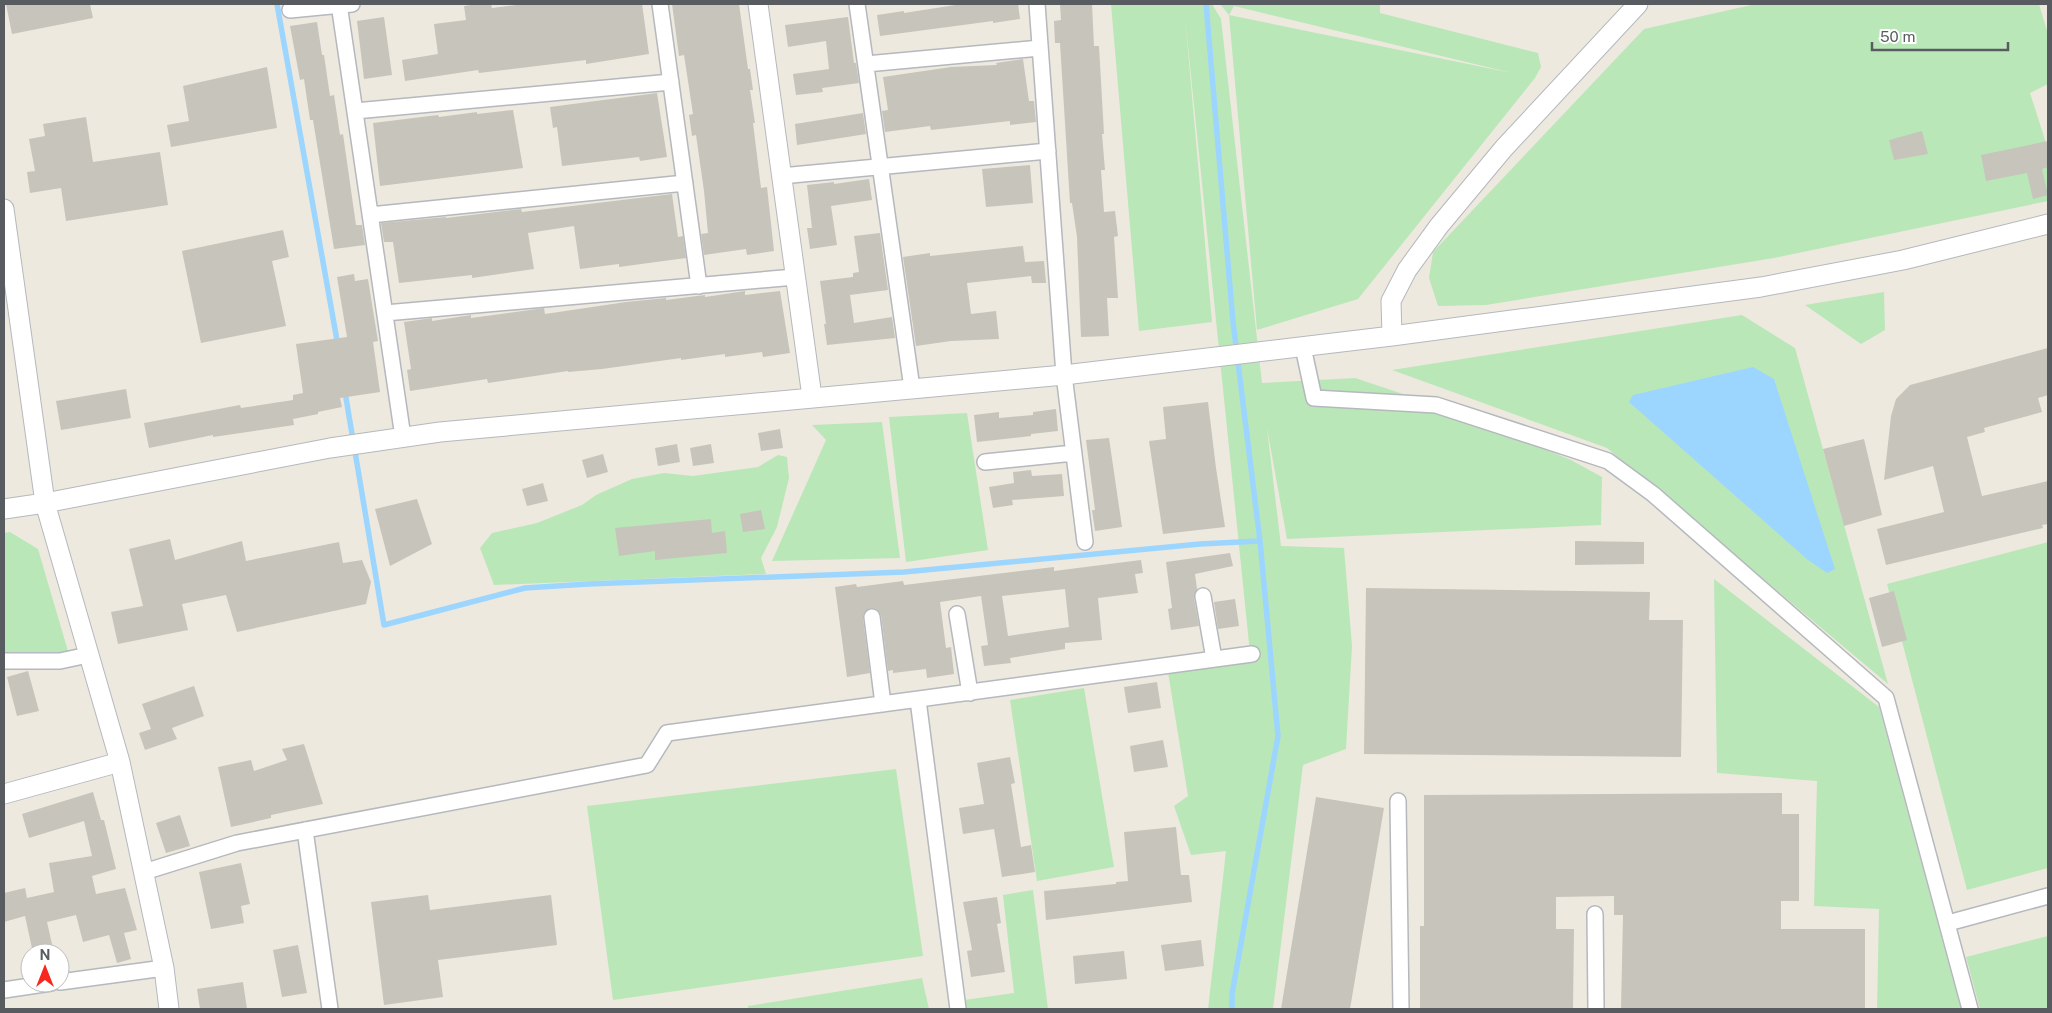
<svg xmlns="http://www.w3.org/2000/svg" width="2052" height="1013" viewBox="0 0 2052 1013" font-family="'Public Sans',sans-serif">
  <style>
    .green { fill: #bae7b8; fill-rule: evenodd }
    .water { fill: #9cd6ff }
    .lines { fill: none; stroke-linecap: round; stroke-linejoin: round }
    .stream { stroke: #9cd6ff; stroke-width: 5.5 }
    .building { fill: #c7c4bc; fill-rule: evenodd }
    .minor-casing { stroke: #b5b8bd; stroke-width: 18 }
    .tertiary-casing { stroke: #b5b8bd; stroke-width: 21 }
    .minor { stroke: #fff; stroke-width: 15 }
    .tertiary { stroke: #fff; stroke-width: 19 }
  </style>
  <rect width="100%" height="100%" fill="#ede9df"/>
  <path class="green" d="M1111,4H1212L1221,19L1262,383L1355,378L1448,409L1571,460L1602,477L1601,525L1287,539L1267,428L1281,546L1344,548L1352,646L1346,749L1303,765L1273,1009H1208L1226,851L1191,855L1174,806L1188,796L1167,666L1247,655L1251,663L1185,17L1212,322L1139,331Z
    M1220,4H1380V13L1538,53L1541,67L1535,78L1358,299L1257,330L1229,15ZM1234,6L1512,73L1229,15Z
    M1756,4H2039L2048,34V84L2030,93L2048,149V201L1774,258L1486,305L1438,306L1429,278L1433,252L1644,29Z
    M1884,292L1885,330L1861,344L1805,305Z
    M1742,315L1795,348L1888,684L1607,448L1392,370Z
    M967,413L988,550L906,562L889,417Z
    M882,422L900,558L772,561L826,440L812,425Z
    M778,455L787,457L789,478L777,527L761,558L766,574L494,585L480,548L492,533L537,523L582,505L596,495L632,479L664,473L693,476L758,467Z
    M10,532L38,549L70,658H4V533Z
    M2048,542V868L1967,890L1887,584Z
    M1714,579L1879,707L1961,1009H1877L1879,909L1814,906L1817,781L1717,773Z
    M1084,688L1114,867L1037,881L1010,700Z
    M896,769L923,956L613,1000L587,806Z
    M1033,890L1048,1009H958L957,1001L1014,993L1003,895Z
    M2048,936V1009H1980L1966,957Z
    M922,978L929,1009H748V1006Z"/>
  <path class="water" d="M1753,367L1774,379L1835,569L1827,573L1808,560L1629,402L1633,395Z"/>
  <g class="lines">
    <path class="stream" d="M277,4L338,346
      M1206,4L1233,322L1260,541L1278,736L1232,994V1009
      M345,392L384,625L525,588L588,584L904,572L1200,544L1260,541"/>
  </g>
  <path class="building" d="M6,4H90L93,18L12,34Z
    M478,4H491L492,8L525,4H642L649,54L586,64V60L479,73L478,70L405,81L402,60L438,54L434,24L466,20L464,6Z
    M672,4H739L748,69H750L753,90H750L755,123H753L761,188L767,187L774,251L747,255L746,249L704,255L701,234L708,233L704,191L696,135L692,136L689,115L693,114L684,55L679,56Z
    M962,4H1018L1020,19L993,23V21L880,36L877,15L904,11V13Z
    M1060,4H1092L1094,46H1099L1104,134H1102L1105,170H1101L1104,212L1115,211L1118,236L1114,237L1118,298H1107L1109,336L1081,337L1077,237L1072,203H1070L1060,43H1055L1054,21L1061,20Z
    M384,17L392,75L364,79L357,21Z
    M848,17L854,63H856L859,83L822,88L823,92L796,95L793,74L829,69L826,41L788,47L785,25Z
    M317,22L322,55H324L330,96L334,95L340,135L343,134L356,225H362L365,245L334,249L313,120H310L304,79L300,80L290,26Z
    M1023,59L1029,101H1034L1036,122L1010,125V121L931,130L930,126L885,132L882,111L888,110L883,77L951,67L997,65L996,63Z
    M267,67L277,128L171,147L167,125L189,121L183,86Z
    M657,93L667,157L640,161L639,157L562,166L557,127L553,128L550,107Z
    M513,110L523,168L380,186L373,123L438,115L439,117L477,112V114Z
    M863,113L866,134L797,145L795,124Z
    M86,117L93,162L160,152L168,205L66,221L61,188L30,193L27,172L35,171L29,139L45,136L43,124Z
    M1922,131L1928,154L1894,160L1889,140Z
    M2048,141V167L2042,169L2048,195L2033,199L2027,173L1986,181L1981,155Z
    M1030,165L1033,203L986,207L982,169Z
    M869,179L872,200L831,206L837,245L810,249L807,228H812L807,185L834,182V184Z
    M672,194L678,237L683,236L686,258L619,267V264L580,269L574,226L528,233L534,269L472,278V275L399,283L393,242H384L381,223L446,217V218L521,209L522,212Z
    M283,230L289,257L272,261L286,326L201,343L182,251Z
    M880,233L888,290L850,295L854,323L892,317L895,338L827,345L824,324H826L820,281L853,277V273L859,272L854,236Z
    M1023,246L1025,262L1044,261L1046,283H1032L1031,276L967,283L971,314L996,311L999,339L951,341L916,346L903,257L930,253V256Z
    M354,274L355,281L368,279L378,341L373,342L380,392L340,398L342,407L318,412V414L293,419L294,425L213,437V435L149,448L144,423L240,405L241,408L293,400V395L303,393L296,344L347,337L337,277Z
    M745,291V295L780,291L790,353L763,357L762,352L725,357V354L681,360V358L602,369L568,372V371L488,383L487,379L410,391L407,370L411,369L404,322L432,318V321L471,315V318L544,308L545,314L626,302L666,298V300L705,295V297Z
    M2048,348V395L2038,398L2042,412L1984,428L1985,432L1967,437L1982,496L2048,481V524L2042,525L2043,528L1886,565L1877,529L1944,512L1933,466L1884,480L1891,416L1896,399L1910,385Z
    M126,389L131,418L61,430L56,401Z
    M1208,402L1216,468L1225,527L1163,534L1149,441L1166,439L1163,407Z
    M1056,409L1058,431L1031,434V436L977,442L974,415L999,412V418L1033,415V412Z
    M780,429L783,448L761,451L758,433Z
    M1109,438L1122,527L1095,531L1092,510H1095L1086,440Z
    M1864,439L1882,515L1844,526L1823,449Z
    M677,444L680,462L658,466L655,448Z
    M711,444L714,463L693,466L690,448Z
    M603,454L608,472L587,478L582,460Z
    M1031,470L1032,476L1062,474L1064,496L1012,500L1013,505L993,508L989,487L1014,483L1013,472Z
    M543,483L548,501L527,506L522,489Z
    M417,499L432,544L390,566L375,509Z
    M761,510L765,529L743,532L740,514Z
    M711,519L712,533L725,531L727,553L655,560V551L619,556L615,528Z
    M170,539L175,560L242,541L246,561L339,542L343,563L362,560L371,582L366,604L237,632L226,595L182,604L188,630L118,644L111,612L143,606L129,549Z
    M1575,541L1644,542V564L1575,565Z
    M1230,553L1233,566L1195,574L1197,589L1194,598L1199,626L1171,630L1168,609L1172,608L1166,562Z
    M1141,560L1143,573L1135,574L1138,593L1098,598L1102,640L1065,643V649L1010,658L1011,663L984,666L981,646L988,645L981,596L940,602L946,648L951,647L954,674L927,678L926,669L893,673V670L888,671L881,615L876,609L870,608L864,613L863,618L870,673L847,677L835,587L856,584L857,587L903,581L904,585L1054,567V571ZM1065,589L1069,627L1008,636L1002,596Z
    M1366,588L1650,592L1649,620H1683L1681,757L1364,754Z
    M1894,591L1907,640L1882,647L1869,598Z
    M1235,599L1239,626L1218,629L1214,602Z
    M28,671L39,711L17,716L7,677Z
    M1157,682L1161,708L1128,713L1124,687Z
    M194,686L204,716L172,728L177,739L145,750L139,733L151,729L142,704Z
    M1163,740L1168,767L1134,772L1130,746Z
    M304,744L323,804L271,815V818L231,827L218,767L251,760L254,771L287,760L282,749Z
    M1010,757L1015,783L1011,784L1021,847L1031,845L1035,872L1002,877L994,829L963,834L959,808L984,804L977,763Z
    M93,792L101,820H104L116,869L92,876L96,894L125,888L137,930L124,933L131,959L117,963L109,935L83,942L76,915L47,922L54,953H33L25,916L4,922V893L25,888L27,898L54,892L49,863L92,856L84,821L29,838L22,814Z
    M1782,793V814H1799V901H1781V929H1865V1009H1621L1623,915H1614V896L1556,897V929H1574L1573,1009H1420V926H1424V795Z
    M1316,797L1384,808L1365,920L1350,1009H1281Z
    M180,815L190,846L166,853L156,823Z
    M1176,827L1181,875H1189L1192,902L1046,920L1044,891L1116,884V882L1128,881L1124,832Z
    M241,863L250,904L241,906L244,923L211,929L199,872Z
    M428,895L430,910L551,895L557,945L438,960L443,997L384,1005L371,902Z
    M997,897L1001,923L997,924L1005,972L971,977L967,951L972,950L963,902Z
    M1201,940L1204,966L1165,971L1161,945Z
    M298,945L307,993L282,997L273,950Z
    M1124,951L1127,979L1075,984L1073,956Z
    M243,982L247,1009H200L197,989Z"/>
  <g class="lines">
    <defs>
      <path id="minor" d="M339,4L403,437
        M660,4L699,286
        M857,4L912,388
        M1037,4L1064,375L1085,542
        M290,10L352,4
        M866,64L1040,48
        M355,111L671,82
        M781,176L1048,151
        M370,215L685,183
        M385,313L795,277
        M1303,347L1314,398L1436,405L1608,461L1653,494L1886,698L1970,1009
        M985,462L1074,453
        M1203,596L1214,659
        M957,614L970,693
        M872,617L883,704
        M4,661H60L88,655
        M918,700L958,1009
        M1398,801L1401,1009
        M305,830L330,1009
        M144,872L237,843L647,765L667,733L1252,654
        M1595,914L1596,1009
        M1948,923L2048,896
        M60,982L164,968
        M4,990L51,983"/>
      <path id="tertiary" d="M758,4L812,397
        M4,209L45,503L120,762L164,968L169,1009
        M1392,336L1391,301L1407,270L1439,226L1504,148L1638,4
        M4,509L45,503L330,448L440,432L1064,375L1392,336L1761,287L1903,260L2048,224
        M4,794L120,762"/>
    </defs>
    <use href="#minor" class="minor-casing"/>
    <use href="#tertiary" class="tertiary-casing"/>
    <use href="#minor" class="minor"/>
    <use href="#tertiary" class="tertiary"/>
  </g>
  <rect width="2052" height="1013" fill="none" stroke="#585c61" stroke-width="10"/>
  <g transform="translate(45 968)"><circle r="24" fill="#ffffff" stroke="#bcbec0"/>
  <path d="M0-4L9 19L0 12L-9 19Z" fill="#f6271c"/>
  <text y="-8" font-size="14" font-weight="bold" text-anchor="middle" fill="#585c61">N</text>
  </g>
  <path d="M1872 42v8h136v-8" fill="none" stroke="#585c61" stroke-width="2.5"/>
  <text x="1880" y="42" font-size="15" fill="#585c61" stroke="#ffffff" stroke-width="4" paint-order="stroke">50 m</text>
</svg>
